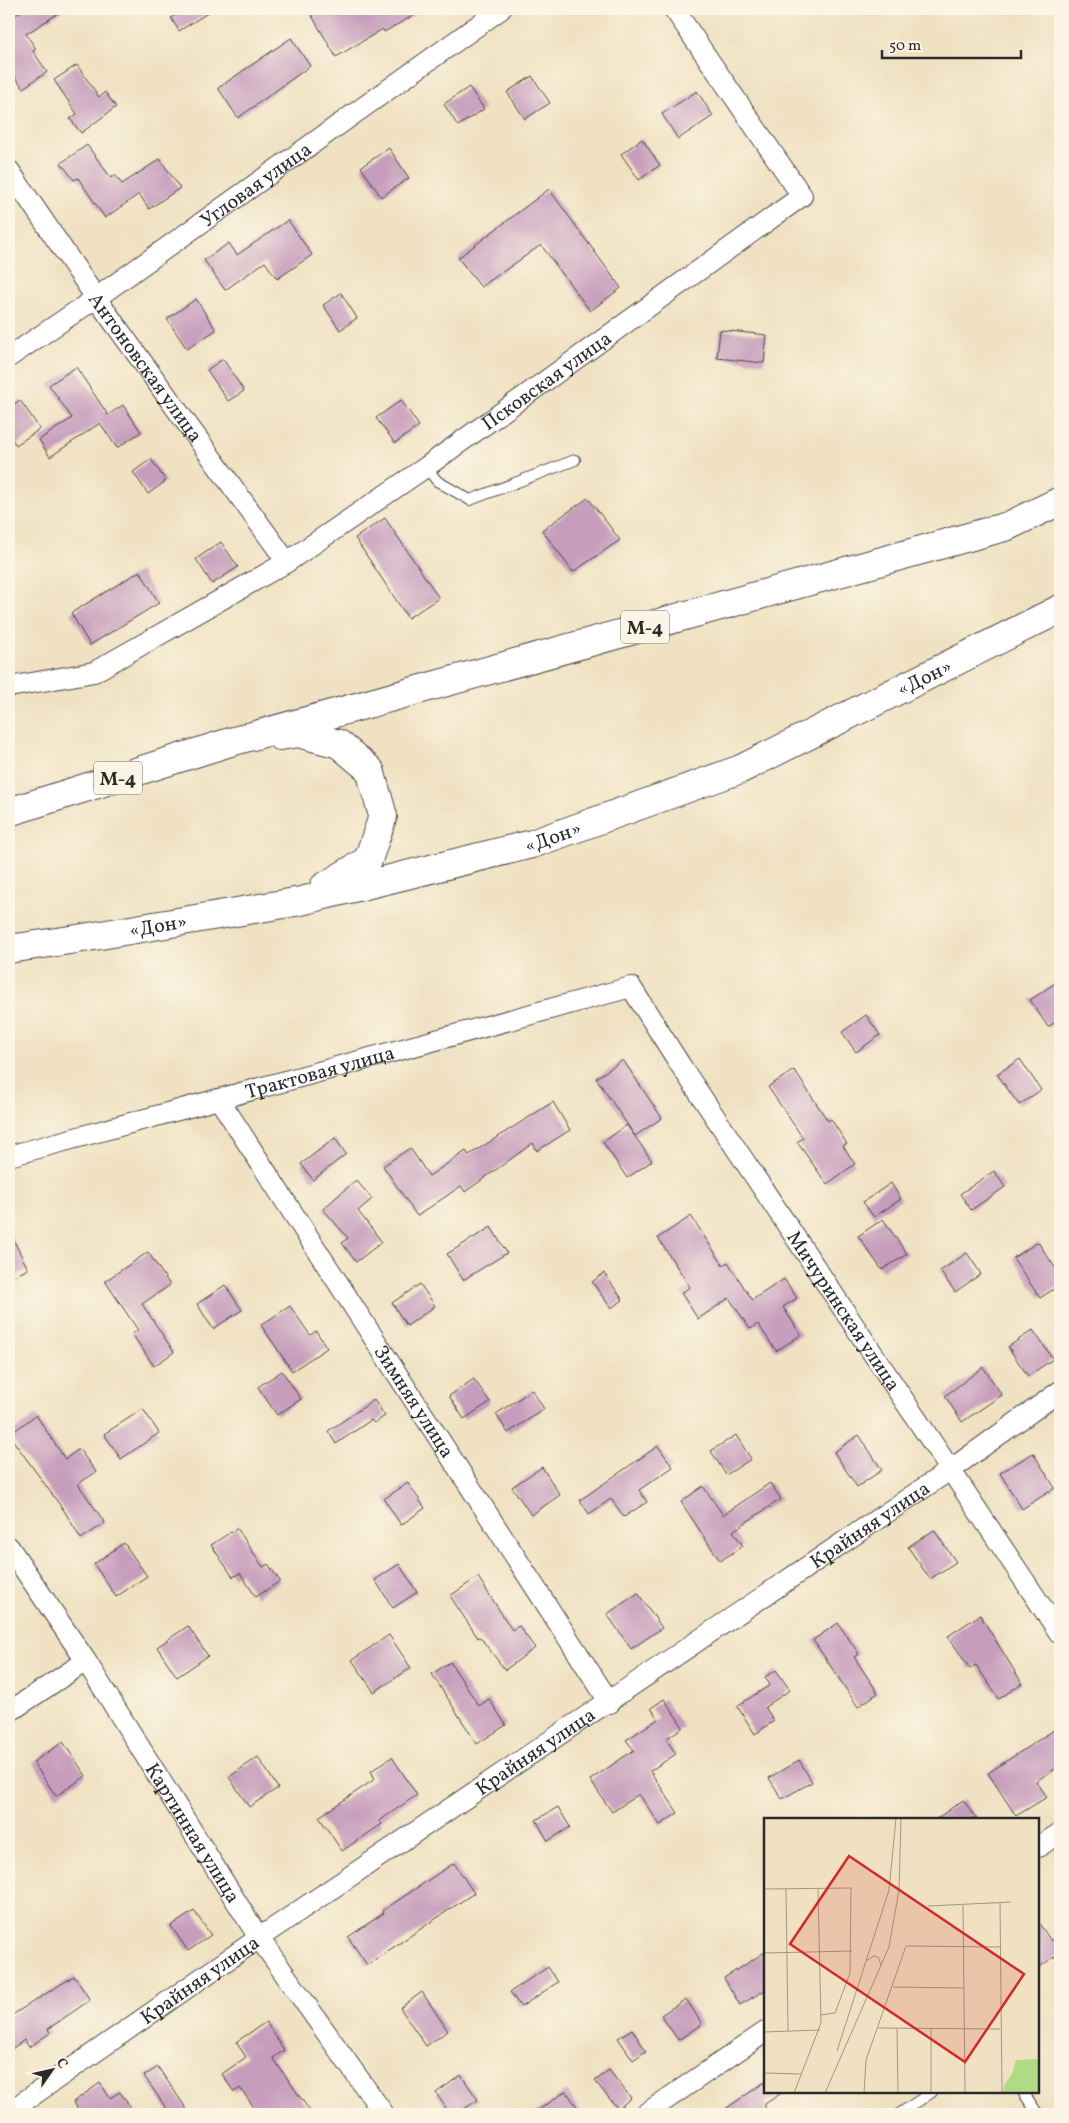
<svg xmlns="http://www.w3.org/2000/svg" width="1069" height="2123" viewBox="0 0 1069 2123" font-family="Vollkorn,serif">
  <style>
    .building { fill: #c69dbc }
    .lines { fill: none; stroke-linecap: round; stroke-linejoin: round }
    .lane-casing { stroke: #484642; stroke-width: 12 }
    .street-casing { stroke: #484642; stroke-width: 22 }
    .highway-casing { stroke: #484642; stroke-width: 30 }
    .lane { stroke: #fff; stroke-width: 10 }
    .street { stroke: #fff; stroke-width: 20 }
    .highway { stroke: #fff; stroke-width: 28 }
    .labels { text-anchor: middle; stroke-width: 4; stroke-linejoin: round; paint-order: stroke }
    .shield { fill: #fcf5e5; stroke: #6a6863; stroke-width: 1 }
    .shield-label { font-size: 19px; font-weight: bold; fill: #2b2b2b }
    .street-label { font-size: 20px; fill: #2b2b2b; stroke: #fcf5e5 }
    .inset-road { fill: none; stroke: #a19885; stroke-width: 1 }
    .view { fill: #d62828; fill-opacity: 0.15; stroke: #d62828; stroke-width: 2.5 }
    .inset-edge { fill: none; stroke: #2b2b2b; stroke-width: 2.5 }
  </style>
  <rect width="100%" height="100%" fill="#fcf5e5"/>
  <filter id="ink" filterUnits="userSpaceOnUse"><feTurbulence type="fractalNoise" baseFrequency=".02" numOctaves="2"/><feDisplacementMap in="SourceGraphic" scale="10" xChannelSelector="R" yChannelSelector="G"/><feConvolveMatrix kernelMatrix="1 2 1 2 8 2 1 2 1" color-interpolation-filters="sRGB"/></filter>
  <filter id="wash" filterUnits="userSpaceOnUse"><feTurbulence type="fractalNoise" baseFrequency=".0096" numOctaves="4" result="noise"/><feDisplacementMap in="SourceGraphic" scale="20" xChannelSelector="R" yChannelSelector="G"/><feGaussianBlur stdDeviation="1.12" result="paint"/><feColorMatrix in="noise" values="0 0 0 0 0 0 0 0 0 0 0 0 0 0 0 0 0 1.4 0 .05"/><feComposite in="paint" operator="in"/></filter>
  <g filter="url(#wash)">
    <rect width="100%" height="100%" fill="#efe1c1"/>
    <g id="blocks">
      <path class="building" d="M24,9H65L26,34L36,49L33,51L47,72L23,88L9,68V19Z
        M185,9H214L179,31L171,18Z
        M308,9H425L384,32L383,29L336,57Z
        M291,38L310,66L238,118L218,88Z
        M77,65L99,97L105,92L116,107L81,133L70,119L77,114L54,80Z
        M532,76L550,103L525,119L507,92Z
        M469,87L484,109L458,126L444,104Z
        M697,91L713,116L678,139L662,114Z
        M642,139L660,165L639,180L621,154Z
        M87,145L111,178L115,175L122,184L160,159L180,188L149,209L139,194L105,218L78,178L74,180L61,163Z
        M389,148L409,178L381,197L361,167Z
        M549,189L621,288L590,311L541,245L481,287L458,258Z
        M288,220L312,255L277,279L265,262L225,290L204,260L229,243L237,255Z
        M341,293L357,318L340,330L323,305Z
        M196,299L216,330L187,349L167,319Z
        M720,330L767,335L764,363L717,358Z
        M223,359L244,391L228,401L207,370Z
        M76,367L108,415L123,405L141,432L117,448L100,423L50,457L39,440L72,418L49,385Z
        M20,400L40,429L16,445L9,435V408Z
        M401,400L419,426L395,443L376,418Z
        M151,459L166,481L148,494L133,472Z
        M588,498L620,540L573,572L542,530Z
        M385,518L439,598L408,618L355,538Z
        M221,542L238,567L212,584L196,559Z
        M140,571L159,603L90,645L71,613Z
        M1060,980V1019L1048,1027L1030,1000Z
        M866,1015L880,1035L856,1052L842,1032Z
        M1020,1059L1041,1090L1019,1105L997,1074Z
        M623,1060L662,1118L635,1136L596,1078Z
        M794,1070L828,1121L831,1119L847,1144L843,1146L855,1164L827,1184L797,1142L803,1138L768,1087Z
        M553,1102L570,1130L537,1151L533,1143L465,1192L461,1186L417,1216L383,1166L410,1148L429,1176L466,1151L469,1155Z
        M627,1125L652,1161L627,1178L603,1142Z
        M335,1138L346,1154L313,1180L301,1164Z
        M994,1171L1005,1187L971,1210L960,1194Z
        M356,1180L372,1199L358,1211L382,1242L356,1262L342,1243L348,1238L323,1209Z
        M891,1183L901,1199L874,1217L863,1202Z
        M691,1216L723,1265L728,1262L752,1300L784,1279L797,1298L783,1307L801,1335L776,1351L758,1324L750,1329L729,1298L698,1319L681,1293L690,1287L658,1238Z
        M883,1219L907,1254L882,1270L858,1236Z
        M491,1227L507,1253L463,1280L447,1254Z
        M9,1231L28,1269L9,1279Z
        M1038,1242L1060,1275V1285L1040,1298L1013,1258Z
        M148,1252L170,1285L142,1304L174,1352L154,1366L132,1334L138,1330L105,1281Z
        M967,1253L981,1274L955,1292L940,1271Z
        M604,1273L623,1300L611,1308L592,1282Z
        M420,1284L435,1306L407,1326L392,1303Z
        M225,1285L242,1310L213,1329L197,1304Z
        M290,1306L310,1335L316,1331L327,1348L292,1371L261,1325Z
        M1033,1330L1053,1359L1028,1376L1008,1347Z
        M983,1367L1002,1395L962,1422L945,1396Z
        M282,1371L301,1399L277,1415L258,1387Z
        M474,1379L490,1402L464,1419L449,1396Z
        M532,1390L544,1409L508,1433L496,1414Z
        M374,1400L385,1416L374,1423L371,1420L336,1444L328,1431Z
        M143,1409L159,1433L121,1459L104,1434Z
        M36,1415L65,1459L79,1449L96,1472L78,1484L105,1523L81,1539L65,1512L9,1435Z
        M736,1435L751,1459L726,1475L711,1451Z
        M859,1435L882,1470L857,1487L834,1452Z
        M658,1446L673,1467L639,1490L647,1502L624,1517L611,1499L589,1514L580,1500Z
        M1033,1453L1055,1488L1022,1509L1000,1473Z
        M542,1467L560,1495L531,1515L512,1487Z
        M408,1483L425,1508L401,1525L384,1499Z
        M770,1483L781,1499L733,1531L743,1546L720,1561L681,1502L703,1486L723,1515Z
        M237,1528L263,1567L268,1564L280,1581L256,1597L240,1573L233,1577L211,1545Z
        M934,1530L956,1562L930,1579L908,1547Z
        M124,1543L147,1576L116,1597L94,1564Z
        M399,1564L417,1592L393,1608L375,1580Z
        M478,1577L512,1630L519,1626L535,1648L505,1670L480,1637L478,1638L450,1596Z
        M638,1593L662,1628L631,1649L607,1614Z
        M980,1615L1022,1683L999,1699L976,1665L970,1669L948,1636Z
        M838,1623L859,1654L854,1657L878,1693L858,1707L813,1640Z
        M188,1626L208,1656L177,1677L157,1647Z
        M389,1635L411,1668L374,1692L352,1660Z
        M450,1662L479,1706L489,1699L506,1725L477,1744L432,1674Z
        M776,1670L790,1690L765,1707L774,1721L755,1734L737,1706L770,1685L765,1677Z
        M664,1699L683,1727L666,1739L676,1754L650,1771L678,1813L660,1825L639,1794L612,1812L590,1780L634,1750L626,1740L658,1719L651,1708Z
        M1060,1726V1766L1036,1781L1047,1797L1016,1816L988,1773Z
        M63,1742L86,1776L56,1796L33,1762Z
        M258,1757L278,1788L249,1807L229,1777Z
        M392,1757L417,1795L379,1821L382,1824L342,1851L319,1817L375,1779L371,1771Z
        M799,1760L812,1782L782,1799L769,1778Z
        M963,1800L977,1819H936Z
        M558,1807L570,1827L548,1841L536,1820Z
        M454,1863L474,1893L367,1965L348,1937L384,1913L382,1911Z
        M194,1911L211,1935L188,1951L171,1926Z
        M1038,1922L1051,1941L1060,1935V1953L1038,1968Z
        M765,1952V1990L740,2005L724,1978Z
        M548,1967L558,1982L521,2007L510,1992Z
        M74,1976L90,2000L48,2029L50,2033L29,2047L24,2040L9,2051V2017Z
        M422,1992L448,2031L426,2046L400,2008Z
        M686,1999L702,2024L678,2040L661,2015Z
        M266,2022L284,2050L273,2058L312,2114H259L240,2088L234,2092L222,2074L246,2057L236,2042Z
        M632,2029L646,2051L633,2060L618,2038Z
        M158,2067L190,2114H170L144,2076Z
        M609,2070L631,2098L618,2109L595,2081Z
        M461,2075L478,2100L456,2114H450L436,2093Z
        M765,2082V2092H783L765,2104V2114H718Z
        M100,2083L110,2098L120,2092L135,2114H82L73,2102Z
        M566,2091L582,2114H533Z"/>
    </g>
  </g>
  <g filter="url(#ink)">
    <use href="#blocks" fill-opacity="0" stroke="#484642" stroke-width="1"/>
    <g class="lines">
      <defs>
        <path id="lane" d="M426,467L437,481L470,500L575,460
          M1023,2092L1038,2114
          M899,2114L932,2092"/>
        <g id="street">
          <path id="s1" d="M9,170L96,298L287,562"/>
          <path id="s2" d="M9,357L96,298L501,9"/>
          <path id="s3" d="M9,687L94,672L287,562L426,467L802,196L674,9"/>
          <path id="s4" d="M219,1099L610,1703"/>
          <path id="s5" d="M9,1156L631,987L681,1066L1060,1634"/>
          <path id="s6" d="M9,1547L86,1661L259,1938L384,2114"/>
          <path d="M9,1712L86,1661"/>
          <path d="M1038,1847L1060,1833"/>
          <path id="s7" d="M9,2112L259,1938L950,1470L1060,1391"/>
          <path d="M645,2114L765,2032"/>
        </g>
        <g id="highway">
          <path d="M280,736L298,733L339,744L370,770L383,816L368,860L324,887"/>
          <path d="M9,812L227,743L1008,526L1060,501"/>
          <path id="s8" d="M9,949L77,939L301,901L532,844L741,769L1060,609"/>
        </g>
      </defs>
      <use href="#lane" class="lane-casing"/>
      <use href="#street" class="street-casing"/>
      <use href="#highway" class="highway-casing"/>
      <use href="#lane" class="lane"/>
      <use href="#street" class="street"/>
      <use href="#highway" class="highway"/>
    </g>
  </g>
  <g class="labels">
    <g class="shield">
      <rect x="621" y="610.5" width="48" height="33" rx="4"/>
      <rect x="94" y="761.5" width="48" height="33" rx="4"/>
    </g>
    <g class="shield-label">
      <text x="645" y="634">М-4</text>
      <text x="118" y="785">М-4</text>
    </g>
    <g class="street-label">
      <text dy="7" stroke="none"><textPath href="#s2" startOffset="301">Угловая улица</textPath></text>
      <text dy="7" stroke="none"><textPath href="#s1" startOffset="240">Антоновская улица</textPath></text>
      <text dy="7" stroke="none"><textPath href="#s3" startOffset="625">Псковская улица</textPath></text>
      <text dy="7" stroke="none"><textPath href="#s8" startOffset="961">«Дон»</textPath></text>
      <text dy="7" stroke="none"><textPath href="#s8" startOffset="556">«Дон»</textPath></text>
      <text dy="7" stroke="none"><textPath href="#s8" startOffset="151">«Дон»</textPath></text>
      <text dy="7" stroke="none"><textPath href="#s5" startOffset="322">Трактовая улица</textPath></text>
      <text dy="7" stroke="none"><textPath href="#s5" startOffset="1032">Мичуринская улица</textPath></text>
      <text dy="7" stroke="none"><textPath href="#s4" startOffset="360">Зимняя улица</textPath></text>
      <text dy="7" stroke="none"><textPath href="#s7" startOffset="1042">Крайняя улица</textPath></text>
      <text dy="7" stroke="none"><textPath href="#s7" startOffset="638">Крайняя улица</textPath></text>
      <text dy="7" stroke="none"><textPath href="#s6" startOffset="340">Картинная улица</textPath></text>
      <text dy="7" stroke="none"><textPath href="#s7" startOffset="232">Крайняя улица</textPath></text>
    </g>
  </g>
  <g transform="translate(764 1818)">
    <rect width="275" height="275" fill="#efe1c1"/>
    <path d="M275,241V275H239L240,267L248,256L252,242Z" fill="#b1da84"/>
    <path class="inset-road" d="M0,71L87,70L86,155L71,195L57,197M22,71L24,213M236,84L238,275M199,87L201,275M164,88L247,84M0,135L88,133M102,143L110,138L114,139L117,147M129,169L200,170M114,210L236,211M133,211L134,275M0,214L56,212M73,233L125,72L132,0M0,255L38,256M30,275L57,205L54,71M61,275L125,129L135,72L137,0M100,275L102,242L142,128L236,129M167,275V211"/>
    <path class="view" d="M85,38L260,156L201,244L26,126Z"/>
    <rect width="275" height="275" class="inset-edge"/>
  </g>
  <rect width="1069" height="2123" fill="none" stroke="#fcf5e5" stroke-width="30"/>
  <g transform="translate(52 2070) rotate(56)" stroke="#fcf5e5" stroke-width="4" paint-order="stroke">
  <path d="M0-4L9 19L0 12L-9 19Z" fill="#2b2b2b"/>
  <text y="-8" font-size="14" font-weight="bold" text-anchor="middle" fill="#2b2b2b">С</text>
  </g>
  <path d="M882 50v8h139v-8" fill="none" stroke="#2b2b2b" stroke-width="2.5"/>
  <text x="889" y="50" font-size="15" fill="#2b2b2b" stroke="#fcf5e5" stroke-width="4" paint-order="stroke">50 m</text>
</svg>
